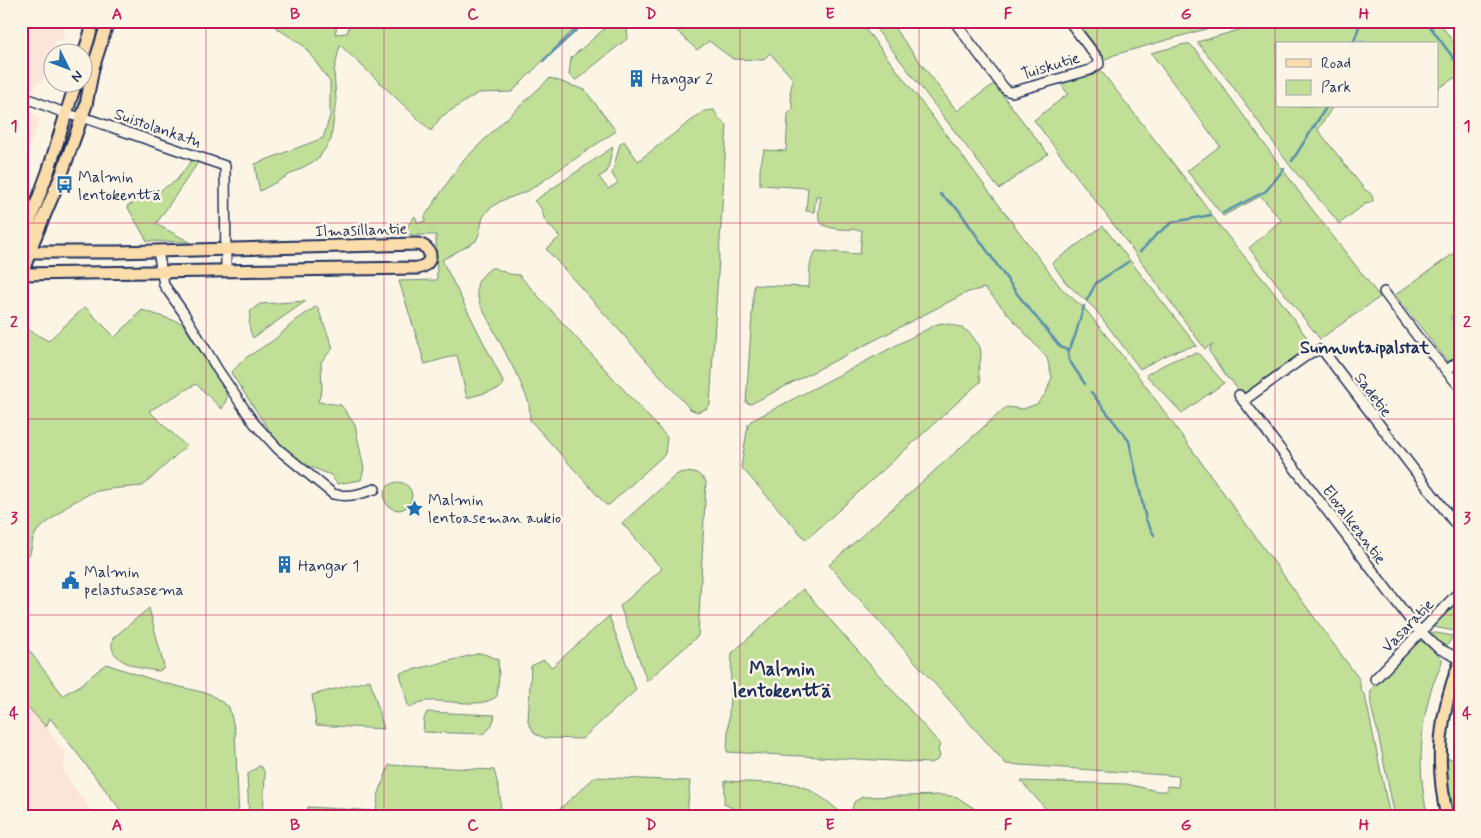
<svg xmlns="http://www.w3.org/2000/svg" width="1481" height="838" viewBox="0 0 1481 838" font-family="Mynerve,sans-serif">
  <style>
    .built { fill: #fbe4d8 }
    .green { fill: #c1df97; stroke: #6e877a }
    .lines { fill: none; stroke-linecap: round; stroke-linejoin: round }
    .stream { stroke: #5990ad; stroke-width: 2.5 }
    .minor-casing { stroke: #1b2f5e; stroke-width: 12 }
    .major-casing { stroke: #1b2f5e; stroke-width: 15 }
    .minor { stroke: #fcf5e5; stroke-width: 9 }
    .major { stroke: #fbdcab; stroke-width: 11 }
    .grid { fill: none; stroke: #c2185b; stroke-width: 1; stroke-opacity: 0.55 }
    .labels { text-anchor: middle; stroke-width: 5; stroke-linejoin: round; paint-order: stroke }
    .street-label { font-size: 16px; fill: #1b2f5e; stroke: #fcf5e5 }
    .poi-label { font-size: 16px; fill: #1b2f5e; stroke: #fcf5e5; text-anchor: start }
    .neighbourhood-label { font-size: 18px; font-weight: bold; fill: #1b2f5e; stroke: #fcf5e5 }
    .quarter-label { font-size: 19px; font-weight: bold; fill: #1b2f5e; stroke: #fcf5e5 }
    .neatline { fill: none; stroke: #c2185b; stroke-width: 2 }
    .grid-label { font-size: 16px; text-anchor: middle; font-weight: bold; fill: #c2185b }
  </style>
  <rect width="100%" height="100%" fill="#fcf5e5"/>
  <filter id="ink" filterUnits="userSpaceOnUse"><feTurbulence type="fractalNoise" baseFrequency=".02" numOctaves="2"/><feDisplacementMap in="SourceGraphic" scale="10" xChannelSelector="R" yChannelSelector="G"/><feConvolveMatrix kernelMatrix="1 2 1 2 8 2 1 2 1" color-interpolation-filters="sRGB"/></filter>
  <g filter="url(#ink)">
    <path class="built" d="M21,21H68L61,42L56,40L42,83L37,82L35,90L21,86Z
      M21,108L28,110L40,120L21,168Z
      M21,699L46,727L66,755L63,772L96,817H21Z"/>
    <path class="green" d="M266,21H338L335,34L347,33L351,21H583L571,32L512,92L478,93L441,117L431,131L340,45L334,71L336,100L331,140L318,159L260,191L257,179L255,164L323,138L330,116V82L304,46Z
      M655,21H858L871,36L976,174L1061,288L1086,310L1142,381L1359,679L1361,691L1365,695L1390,817H1053L1021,781L1127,784L1157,791H1167V786L1178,787L1179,776L1006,764L829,565L1006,407L1023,409L1037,404L1046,393L1052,377L1047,358L985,288L968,292L751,404L746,403L754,285L809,287C810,275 808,261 816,251L860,254L862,230C853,229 823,231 820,221C817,215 820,203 821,196H816L814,212L806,211L808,188L760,185V169L764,150L786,151L788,114L793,109L790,93L793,79L770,53L763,60L733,59L709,41L697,50L670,24Z
      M870,21H889L957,111L994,84L1048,154L999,189Z
      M1089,21H1178L1180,25L1191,21H1234L1114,55L1106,59L1081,27Z
      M1270,21H1438L1460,51V80L1454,78L1437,89V44H1367L1361,39L1358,44H1277V106H1333L1318,130L1365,190C1370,192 1373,195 1373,201L1370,203L1365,204L1339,224L1335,218L1291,167L1231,84L1197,42Z
      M612,22L624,24L627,29L628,38L576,80L569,75L571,58Z
      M1185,44H1190L1196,50L1305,200L1380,297L1320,339L1249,248L1281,220L1261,196L1223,216L1187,171L1220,146L1151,53Z
      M1101,71L1201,199L1218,224L1280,300L1313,346L1247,396L1242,395L1230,379H1228L1209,351L1212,344L1205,349L1129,245L1034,120L1068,94L1061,84Z
      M550,78L585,90L616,131L528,191L501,201L489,209L483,217L479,234L476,241L442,260L503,381L502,386L499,389L467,398L457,355L425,364L399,281L437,280L436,235H401L415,216L418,223L425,221V216L461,163L492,132Z
      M714,110L720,120L727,125L710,405L706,409L697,412L690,409L546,249L560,237L545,221L541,208L534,201L613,147L607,172L599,177L608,189L618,183L612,174L620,144L624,141L638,161L704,111Z
      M195,156L199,161L156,224L190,242L147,241L127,206L154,194L176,181Z
      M1103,226L1197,346C1175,349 1159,359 1140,369L1107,325L1094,308L1066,283L1052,263Z
      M1460,249V310L1450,317L1460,331V353L1448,362L1395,295Z
      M491,268H495L509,274L519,275L667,437L665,454L609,505H606L530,420L529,403L519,379L480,304C474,286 476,280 491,268Z
      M306,301L253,338C248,329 249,320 251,310L260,304Z
      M317,306L333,348L321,362L322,390L318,402L341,405L355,425L364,469L361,480L337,484L331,475L301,463L273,436L231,373L244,359L274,340L295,321Z
      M85,307L115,337L142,310L182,323L225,390L227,398L222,409L196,384L149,411L186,446L143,486L109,489L93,492L70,504L37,531L33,539L30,554L21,561V325L48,341Z
      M941,323C955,325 967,327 975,340C979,344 981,348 981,354C981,364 976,372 981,381L806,540L741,467L748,425L751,421L935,325Z
      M1198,353L1224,383L1182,413L1146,375C1164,364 1177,357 1198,353Z
      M682,472L697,473L706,481L698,636L647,681L620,606L662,569L622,523L676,475Z
      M384 496a14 14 0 1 1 28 0a14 14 0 1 1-28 0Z
      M803,589L940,744L938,750L940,756L936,761L929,763L727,752L732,653Z
      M1460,597V623L1455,631L1433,627Z
      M149,608L164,666V668L159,671C144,670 104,662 113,638Z
      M609,616L636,690L582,739L545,738L535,734L532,729L528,722L531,666L544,660L552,667Z
      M1430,632L1453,636L1447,646C1440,643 1432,640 1430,632Z
      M21,640L63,695L79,686L106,664L160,682L210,694L229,707L235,731L239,817H126L50,718L46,727L21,699Z
      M1420,641L1423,642L1442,659V662C1439,671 1434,681 1431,690C1419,731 1418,776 1428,817H1395C1389,788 1383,758 1377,729C1374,718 1369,703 1371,691C1373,683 1411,645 1420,641Z
      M481,653L498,659L499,676L497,696C478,714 425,690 411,708L408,706L400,673Z
      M370,680L384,729L316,725L312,695Z
      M427,712L495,715C493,724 491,729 483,734L423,732L424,719Z
      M1447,758L1460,761V817H1454V815L1449,788Z
      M389,765L494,770C497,782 506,808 496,817H307L308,807L376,811L378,796Z
      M259,766L262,767L265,774L263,817H249L247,775Z
      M595,777L690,781L687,817H551Z
      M725,781L795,784L810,790L827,801L846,817H752L724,804Z
      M944,795L957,797L987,817H858L852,809L854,802L862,797Z"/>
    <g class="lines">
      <path class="stream" d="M1426,21L1460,67
        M1353,44L1361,21
        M543,61L586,21
        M1292,161L1327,106
        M940,194L958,209L1018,295L1058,344L1062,348L1069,350
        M1223,213L1266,191L1284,169
        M1140,252L1157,234L1173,222L1211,215
        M1087,300L1096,283L1128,262
        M1084,306L1075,336L1068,353L1069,360L1085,384
        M1091,392L1129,441L1146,520L1154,535"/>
      <defs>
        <path id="minor" d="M954,21L1004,88L1008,91L1012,92L1090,70L1099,64L1098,59L1069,21
          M21,96L67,114L91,120L225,166L226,271
          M158,251L164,285L183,312L218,370L254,423L278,449L333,494C348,498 360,494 375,489
          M1384,292L1417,336L1460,387
          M1447,370L1460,360
          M1239,395L1414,625L1438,648L1460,659
          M1243,401L1310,353L1319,350L1324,352L1460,530
          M1375,679L1460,591"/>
        <path id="major" d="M82,60L94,21
          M21,245L48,172L76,82
          M21,252H116L418,244C434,248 434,264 418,268L21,274
          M21,277L34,240L61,176L77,131L86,105L93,68L108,21
          M1447,817C1435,762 1439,714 1460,662"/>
      </defs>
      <use href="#minor" class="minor-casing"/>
      <use href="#major" class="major-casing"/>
      <use href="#minor" class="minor"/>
      <use href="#major" class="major"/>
    </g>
  </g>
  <path class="grid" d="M206,21V817M384,21V817M562,21V817M740,21V817M919,21V817M1097,21V817M1275,21V817M21,223H1460M21,419H1460M21,615H1460"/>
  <defs>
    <symbol id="building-bare" viewBox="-9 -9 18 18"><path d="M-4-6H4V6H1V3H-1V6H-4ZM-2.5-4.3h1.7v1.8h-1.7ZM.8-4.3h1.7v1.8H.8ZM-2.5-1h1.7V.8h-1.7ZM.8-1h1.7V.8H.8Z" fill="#1f6fb2" stroke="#fcf5e5" stroke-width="2.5" paint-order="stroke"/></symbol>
    <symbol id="bus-bare" viewBox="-9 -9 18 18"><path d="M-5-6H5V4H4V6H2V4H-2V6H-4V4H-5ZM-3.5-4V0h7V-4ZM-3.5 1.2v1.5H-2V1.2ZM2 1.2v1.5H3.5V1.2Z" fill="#1f6fb2" stroke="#fcf5e5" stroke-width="2.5" paint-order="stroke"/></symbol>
    <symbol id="sight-bare" viewBox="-9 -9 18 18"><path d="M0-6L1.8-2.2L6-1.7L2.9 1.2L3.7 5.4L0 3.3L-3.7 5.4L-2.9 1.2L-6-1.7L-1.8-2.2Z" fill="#1f6fb2" stroke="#fcf5e5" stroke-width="2.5" paint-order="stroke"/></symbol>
    <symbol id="civic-bare" viewBox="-9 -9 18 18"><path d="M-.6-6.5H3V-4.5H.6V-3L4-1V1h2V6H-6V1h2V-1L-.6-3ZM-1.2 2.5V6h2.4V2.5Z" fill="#1f6fb2" stroke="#fcf5e5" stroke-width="2.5" paint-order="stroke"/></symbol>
  </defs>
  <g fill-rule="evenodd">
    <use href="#building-bare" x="624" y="66" width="25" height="25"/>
    <use href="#bus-bare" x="52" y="172" width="25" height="25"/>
    <use href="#sight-bare" x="402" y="496" width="25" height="25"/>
    <use href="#building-bare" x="272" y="552" width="25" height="25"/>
    <use href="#civic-bare" x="58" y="568" width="25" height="25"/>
  </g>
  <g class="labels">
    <g class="street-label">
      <text transform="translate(1050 65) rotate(-17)" y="6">Tuiskutie</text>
      <text transform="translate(158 127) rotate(19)" y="6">Suistolankatu</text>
      <text transform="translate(361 229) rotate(-2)" y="6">Ilmasillantie</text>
      <text transform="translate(1374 394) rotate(53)" y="6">Sadetie</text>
      <text transform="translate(1355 524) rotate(53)" y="6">Elovalkeantie</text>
      <text transform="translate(1407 625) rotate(-46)" y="6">Vasaratie</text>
    </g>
    <g class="poi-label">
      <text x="651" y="84">Hangar 2</text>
      <text x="78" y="182">Malmin<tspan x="78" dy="18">lentokenttä</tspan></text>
      <text x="428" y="505">Malmin<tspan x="428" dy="18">lentoaseman aukio</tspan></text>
      <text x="298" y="571">Hangar 1</text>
      <text x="84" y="577">Malmin<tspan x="84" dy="18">pelastusasema</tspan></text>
    </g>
    <g class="neighbourhood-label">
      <text x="1365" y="353">Sunnuntaipalstat</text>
    </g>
    <g class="quarter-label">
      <text x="782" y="675">Malmin<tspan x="782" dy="22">lentokenttä</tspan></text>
    </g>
  </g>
  <rect width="1481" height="838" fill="none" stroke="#fcf5e5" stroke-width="55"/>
  <rect x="1276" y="42" width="162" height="65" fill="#fcf5e5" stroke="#a2a6af"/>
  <rect x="1286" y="59" width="25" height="8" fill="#fbdcab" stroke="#a2a6af"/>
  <text x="1321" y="68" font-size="15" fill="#1b2f5e">Road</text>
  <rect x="1286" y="80" width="25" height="15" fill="#c1df97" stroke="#a2a6af"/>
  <text x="1321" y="92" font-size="15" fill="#1b2f5e">Park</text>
  <g transform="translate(68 68) rotate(132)"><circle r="24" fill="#fcf5e5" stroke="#a2a6af"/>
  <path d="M0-4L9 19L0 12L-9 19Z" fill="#1f6fb2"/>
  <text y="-8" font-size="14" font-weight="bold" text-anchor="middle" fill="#1b2f5e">N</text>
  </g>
  <rect x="28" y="28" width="1426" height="782" class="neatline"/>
  <g class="grid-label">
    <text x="117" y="19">A</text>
    <text x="295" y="19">B</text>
    <text x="473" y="19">C</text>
    <text x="651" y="19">D</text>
    <text x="830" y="19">E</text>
    <text x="1008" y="19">F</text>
    <text x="1186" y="19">G</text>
    <text x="1364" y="19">H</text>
    <text x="14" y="131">1</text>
    <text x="1467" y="131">1</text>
    <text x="14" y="327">2</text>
    <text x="1467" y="327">2</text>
    <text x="14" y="523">3</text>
    <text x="1467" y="523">3</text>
    <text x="14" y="718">4</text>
    <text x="1467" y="718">4</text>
    <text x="117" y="830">A</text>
    <text x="295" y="830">B</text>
    <text x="473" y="830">C</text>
    <text x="651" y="830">D</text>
    <text x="830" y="830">E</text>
    <text x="1008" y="830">F</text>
    <text x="1186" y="830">G</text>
    <text x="1364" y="830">H</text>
  </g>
</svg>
